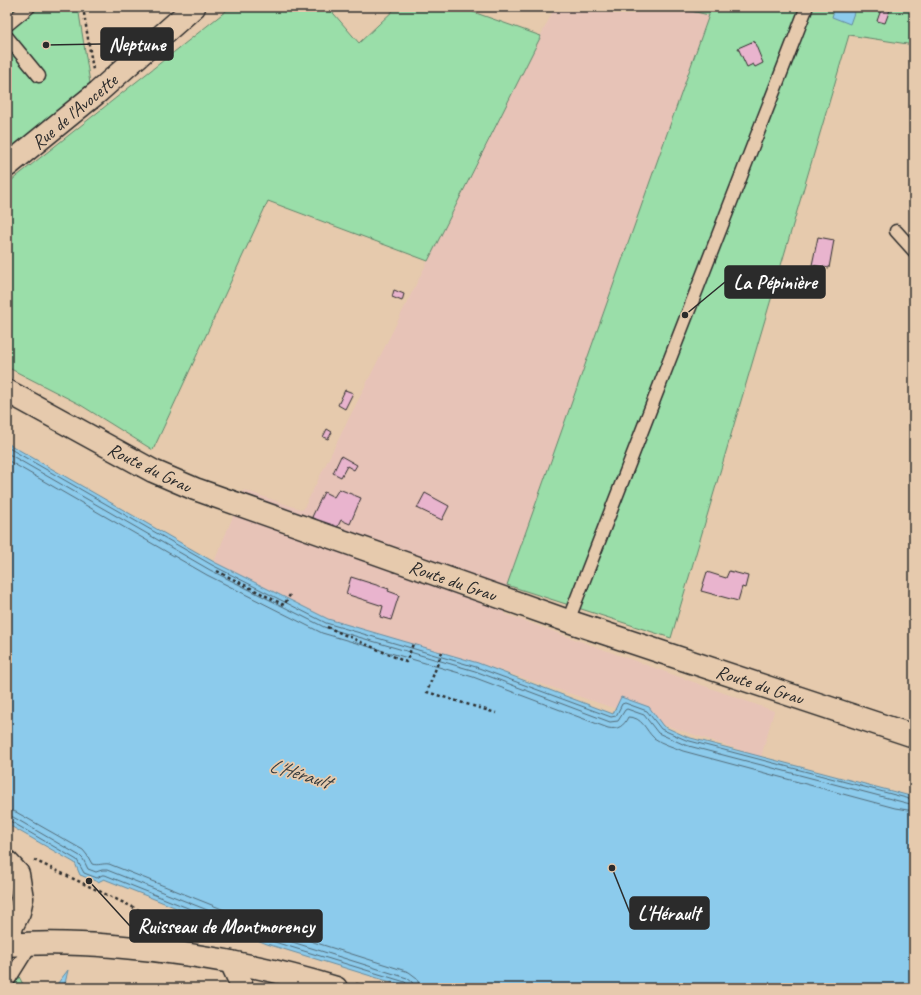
<svg xmlns="http://www.w3.org/2000/svg" width="921" height="995" viewBox="0 0 921 995" font-family="Caveat,sans-serif">
  <style>
    .built { fill: #e7c3b7 }
    .green { fill: #9adea9; stroke: #62846a }
    .water { fill: #8ccbec; stroke: #658b9f }
    .lines { fill: none; stroke-linecap: round; stroke-linejoin: round }
    .shore { stroke: #526b78; stroke-width: 1 }
    .building { fill: #e9b4ce; stroke: #2b2b2b }
    .lane-casing { stroke: #2b2b2b; stroke-width: 15 }
    .street-casing { stroke: #2b2b2b; stroke-width: 25 }
    .secondary-casing { stroke: #2b2b2b; stroke-width: 25 }
    .path { stroke: #2b2b2b; stroke-width: 2.5; stroke-dasharray: 3 3; stroke-linecap: butt }
    .lane { stroke: #e6caad; stroke-width: 12 }
    .street { stroke: #e6caad; stroke-width: 22 }
    .secondary { stroke: #e6caad; stroke-width: 22 }
    .labels { text-anchor: middle; stroke-width: 3.5; stroke-linejoin: round; paint-order: stroke }
    .street-label { font-size: 19px; fill: #2b2b2b; stroke: #e6caad }
    .water-label { font-size: 20px; font-style: italic; fill: #353b3e; stroke: #e6caad }
    .leader { fill: none; stroke: #2b2b2b; stroke-width: 1.5 }
    .callout-dot { fill: #2b2b2b; stroke: #e6caad; stroke-width: 1.5 }
    .callout { fill: #2b2b2b; stroke: #2b2b2b; stroke-width: 1.5 }
    .callout-label { font-size: 20px; text-anchor: middle; font-weight: bold; fill: #fff }
  </style>
  <rect width="100%" height="100%" fill="#e6caad"/>
  <filter id="ink" filterUnits="userSpaceOnUse"><feTurbulence type="fractalNoise" baseFrequency=".025" numOctaves="2"/><feDisplacementMap in="SourceGraphic" scale="8" xChannelSelector="R" yChannelSelector="G"/><feConvolveMatrix kernelMatrix="1 2 1 2 8 2 1 2 1" color-interpolation-filters="sRGB"/></filter>
  <g filter="url(#ink)">
    <path class="built" d="M555,7H673L709,15L507,585L505,614L774,711L761,757L478,663L328,619L214,562L244,490L303,510Z"/>
    <path class="green" d="M7,7H78L90,83L7,153Z
      M231,7H328L359,43L397,7H459L541,36L428,261L268,201L153,450L79,404L7,367V184Z
      M673,7H914V45L849,35L671,638L507,585L709,15Z
      M7,954L25,988H7Z"/>
    <path class="water" d="M835,7H856L850,24L832,17Z
      M7,443L214,562L328,619L478,663L613,714L621,697L649,707L663,726L687,737L914,797V988H410L267,944L104,879L98,882L80,875L75,863L7,824Z
      M68,970L64,988H54Z"/>
    <g class="lines">
      <path class="shore" d="M7,447L212,565L326,623L476,667L611,717L616,716L622,704L625,703L647,711L661,729L686,740L914,800
        M7,453L210,570L324,627L475,671L610,722L618,721L625,710L627,709L644,715L658,733L685,745L914,805
        M7,460L207,575L322,633L473,677L608,728C618,730 624,726 628,717C643,717 645,730 654,738C662,744 674,747 683,751L895,808L914,811
        M7,810L16,812L83,850L87,855L92,864C98,866 103,863 109,864L272,929L409,972L417,978L420,988
        M7,816L13,817L80,856L83,859L88,869L96,872L102,870H107L270,935L407,978L412,982L414,988
        M7,821H10L77,860L84,873L97,878L102,875H105L268,940L405,982L408,985V988"/>
    </g>
    <path class="building" d="M882,7H891L885,23L877,21Z
      M754,41L763,63L755,67L753,64L747,67L738,48Z
      M818,237L834,240L829,268L812,265Z
      M394,290L404,294L402,301L392,297Z
      M345,390L353,393L345,409L338,405Z
      M327,429L332,432L328,439L323,437Z
      M341,456L357,465L354,470L347,466L341,477L333,473Z
      M339,489L361,498L350,524L341,520L336,530L312,517L324,492L334,497Z
      M425,493L449,506L442,520L417,508Z
      M729,571L748,576L745,588L742,587L738,601L701,591L707,572L726,578Z
      M351,577L389,589L388,591L399,595L391,620L380,617L383,606L346,594Z"/>
    <g class="lines">
      <defs>
        <path id="lane" d="M7,25L29,7
          M7,37L39,76
          M896,231L914,251
          M568,621L806,9
          M7,983L32,943"/>
        <path id="street" d="M7,166L98,92L194,7
          M7,862L18,874L22,898L19,912L12,926L8,945
          M231,962L241,984V988"/>
        <path id="secondary" d="M7,391L153,471L195,489L568,621L914,736
          M7,945C42,942 77,943 113,946C188,952 264,966 336,988"/>
      </defs>
      <use href="#lane" class="lane-casing"/>
      <use href="#street" class="street-casing"/>
      <use href="#secondary" class="secondary-casing"/>
      <path class="path" d="M83,7L93,70
        M217,571L284,605L290,595
        M327,627L406,662L413,644
        M442,652L427,692L496,713
        M34,860L185,932
        M356,984L371,988"/>
      <use href="#lane" class="lane"/>
      <use href="#street" class="street"/>
      <use href="#secondary" class="secondary"/>
    </g>
  </g>
  <g class="labels">
    <g class="street-label">
      <text transform="translate(74 111) rotate(-40)" y="7">Rue de l'Avocette</text>
      <text transform="translate(150 467) rotate(26)" y="7">Route du Grau</text>
      <text transform="translate(453 580) rotate(19)" y="7">Route du Grau</text>
      <text transform="translate(760 684) rotate(18)" y="7">Route du Grau</text>
    </g>
    <g class="water-label">
      <text transform="translate(300 773) rotate(17)" y="7">L'Hérault</text>
    </g>
  </g>
  <path class="leader" d="M46 45L101 44M685 315L725 282M612 868L630 913M89 881L130 926"/>
  <g class="callout-dot">
    <circle cx="46" cy="45" r="4"/>
    <circle cx="685" cy="315" r="4"/>
    <circle cx="612" cy="868" r="4"/>
    <circle cx="89" cy="881" r="4"/>
  </g>
  <g class="callout">
    <rect x="101" y="28" width="72" height="32" rx="4"/>
    <rect x="725" y="266" width="100" height="32" rx="4"/>
    <rect x="630" y="897" width="79" height="32" rx="4"/>
    <rect x="130" y="910" width="192" height="32" rx="4"/>
  </g>
  <g class="callout-label">
    <text x="137" y="51">Neptune</text>
    <text x="775" y="289">La Pépinière</text>
    <text x="669" y="920">L'Hérault</text>
    <text x="226" y="933">Ruisseau de Montmorency</text>
  </g>
  <rect width="921" height="995" fill="none" stroke="#e6caad" stroke-width="24"/>
  <rect x="12" y="12" width="897" height="971" fill="none" stroke="#2b2b2b" stroke-width="1.5" filter="url(#ink)"/>
</svg>
